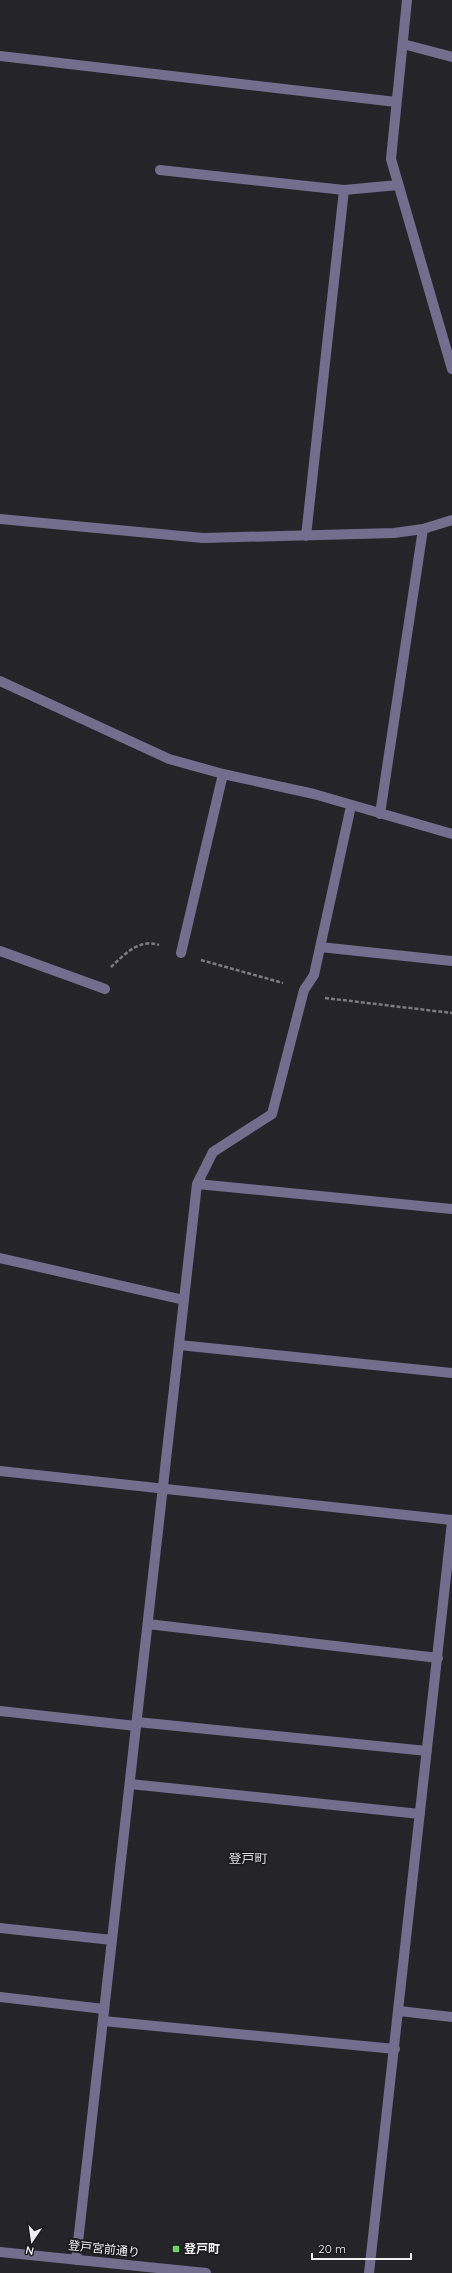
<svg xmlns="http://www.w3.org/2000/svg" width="452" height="2273" viewBox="0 0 452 2273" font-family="Quicksand,'Noto Sans JP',sans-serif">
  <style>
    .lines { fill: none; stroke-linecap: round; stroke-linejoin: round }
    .path { stroke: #7c7c7f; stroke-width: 2.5; stroke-dasharray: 4 2; stroke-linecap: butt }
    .minor { stroke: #736e8e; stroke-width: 10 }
    .poi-dot { fill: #6bd363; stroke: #1c1b1f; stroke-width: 1.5 }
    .labels { text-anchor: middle; stroke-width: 4; stroke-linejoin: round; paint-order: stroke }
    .street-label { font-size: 12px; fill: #f0f0f2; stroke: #1c1b1f }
    .poi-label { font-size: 12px; font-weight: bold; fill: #f0f0f2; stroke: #1c1b1f; text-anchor: start }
    .neighbourhood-label { font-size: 13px; fill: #dbdadf; stroke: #1c1b1f }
  </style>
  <rect width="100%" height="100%" fill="#252429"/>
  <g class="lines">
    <path class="path" d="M201,960L283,983
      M111,967C124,955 139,938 159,945
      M325,998L452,1013"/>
    <path class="minor" d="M407,0L391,159L452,369
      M403,44L452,57
      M0,56L396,102
      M160,170L344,190L398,185
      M0,519L203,538L394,533L423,529L452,520
      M306,536L344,190
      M0,681L169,759L223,774L314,794L452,834
      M380,814L423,529
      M320,947L452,961
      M0,951L105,989
      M181,953L223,774
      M197,1184L452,1209
      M0,1258L184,1300
      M179,1345L452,1373
      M0,1471L452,1520
      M148,1624L438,1658
      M0,1711L136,1726
      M137,1722L427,1751
      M130,1784L420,1814
      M0,1928L112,1940
      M0,1997L104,2009
      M399,2011L452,2017
      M103,2021L395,2049
      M0,2252L206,2273
      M76,2260L197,1184L213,1152L272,1114L304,990L314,975L351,806
      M369,2273L452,1522"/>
  </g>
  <rect class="poi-dot" x="172" y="2245" width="8" height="8" rx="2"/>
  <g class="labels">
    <g class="street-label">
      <text transform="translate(104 2249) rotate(6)" y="4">登戸宮前通り</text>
    </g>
    <g class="poi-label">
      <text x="184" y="2253">登戸町</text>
    </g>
    <g class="neighbourhood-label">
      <text x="248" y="1863">登戸町</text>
    </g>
  </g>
  <g transform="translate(32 2241) rotate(193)" stroke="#1c1b1f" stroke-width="3" paint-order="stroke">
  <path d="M0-3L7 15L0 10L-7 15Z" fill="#f0f0f2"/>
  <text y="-6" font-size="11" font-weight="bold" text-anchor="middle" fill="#f0f0f2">N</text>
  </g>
  <path d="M312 2253v6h99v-6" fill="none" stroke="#f0f0f2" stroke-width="2"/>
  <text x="318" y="2253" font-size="12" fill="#f0f0f2" stroke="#1c1b1f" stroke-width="3" paint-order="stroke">20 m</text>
</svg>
